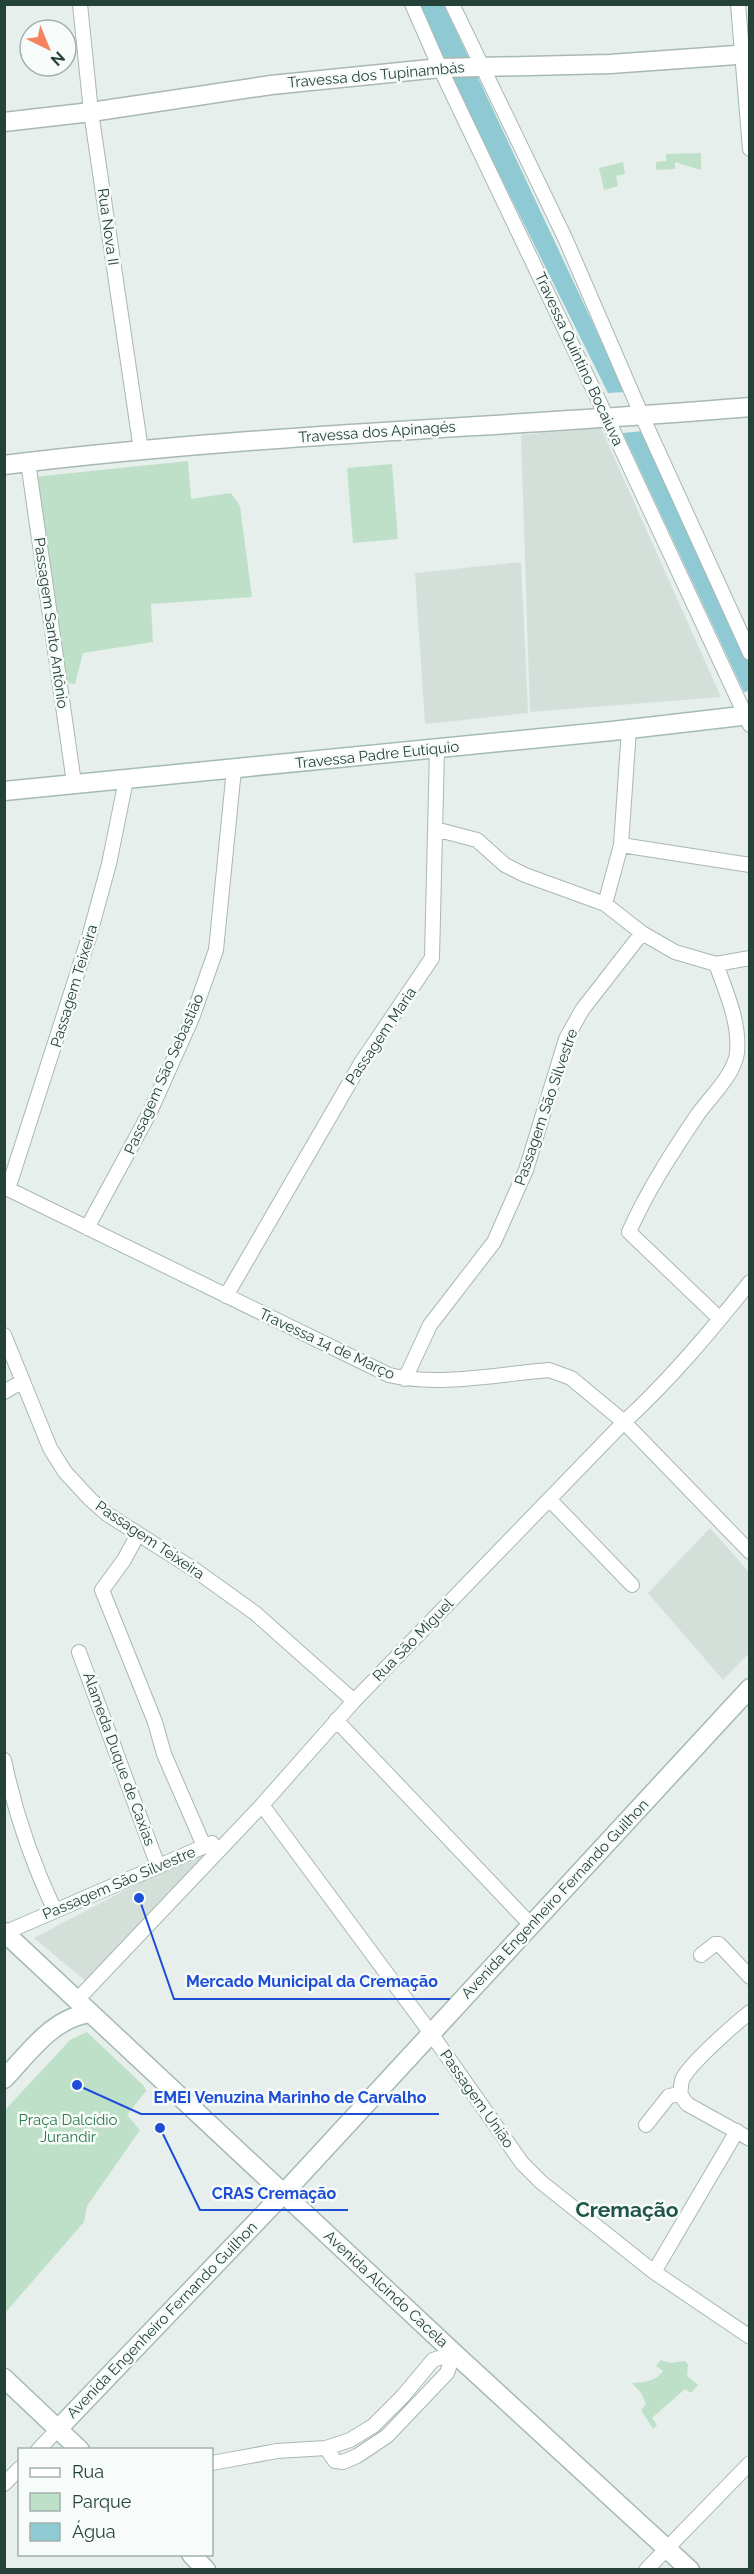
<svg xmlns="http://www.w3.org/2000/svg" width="754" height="2574" viewBox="0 0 754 2574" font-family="Raleway,sans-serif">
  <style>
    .built { fill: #d4dfda }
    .green { fill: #bfe0c8 }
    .water { fill: #8ec9d4 }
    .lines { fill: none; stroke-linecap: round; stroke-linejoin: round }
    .minor-casing { stroke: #a8b8b2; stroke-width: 16 }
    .tertiary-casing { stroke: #a8b8b2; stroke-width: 21 }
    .secondary-casing { stroke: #a4bbb3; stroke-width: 21 }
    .minor { stroke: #fff; stroke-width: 14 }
    .tertiary { stroke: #fff; stroke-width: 18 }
    .secondary { stroke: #fff; stroke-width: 18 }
    .labels { text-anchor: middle; stroke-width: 5; stroke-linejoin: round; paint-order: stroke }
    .street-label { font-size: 15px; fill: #24423a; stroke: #f7fbf9 }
    .park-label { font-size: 15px; fill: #2d7a4b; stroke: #f7fbf9 }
    .district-label { font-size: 21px; font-weight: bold; fill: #1f5548; stroke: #f7fbf9 }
    .leader { fill: none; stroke: #1d4ed8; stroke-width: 2 }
    .callout-dot { fill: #1d4ed8; stroke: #f7fbf9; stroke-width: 2 }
    .callout-label { font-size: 16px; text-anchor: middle; font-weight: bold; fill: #1d4ed8; stroke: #f7fbf9; stroke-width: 5; stroke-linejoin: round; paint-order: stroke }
  </style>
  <rect width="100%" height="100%" fill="#e6efeb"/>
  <path class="built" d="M601,428L721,697L530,712L521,435Z
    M521,562L528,713L425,724L415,573Z
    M710,1528L749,1572V1653L723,1680L648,1593Z
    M200,1851L205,1858L87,1982L34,1938Z"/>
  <path class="green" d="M701,153V170L675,162V169L656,170V162L666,161V154Z
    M623,162L625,174L616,176L618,186L604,190L599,168Z
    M188,461L191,499L231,493L240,506L252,597L151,604L153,642L83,653L75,684L66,683L33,477Z
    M392,464L398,539L353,543L347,468Z
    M87,2032L144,2086L146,2091L127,2115L140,2130L87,2206L84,2222L5,2313V2110L70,2040Z
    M661,2360L670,2363L685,2361L688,2364L687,2376L698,2385L691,2393L685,2389L652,2418L657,2425L653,2429L641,2410L646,2404L641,2393L632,2383C645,2382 655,2382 663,2371L656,2366Z"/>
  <path class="water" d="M419,5H444L625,392L608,393L450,75Z
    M643,431L749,664V691L744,692L623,433Z"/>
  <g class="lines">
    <defs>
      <path id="minor" d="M80,4L91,112L141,450
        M412,4L440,68L607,418L750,725
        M452,4L565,238L642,416L750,653
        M738,4L750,149
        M28,462L74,783
        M435,829L477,840L505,865L525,875L605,904L642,933L675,952L716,964L750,958
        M621,845L750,865
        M605,904L621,845L629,729
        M716,964C726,992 740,1022 737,1053C734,1075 711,1096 698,1114C673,1151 647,1191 629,1232L720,1319
        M4,1187L389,1375C438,1387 498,1374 549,1370L571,1378L624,1422L750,1552
        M8,1189L89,937L109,864L126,780
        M87,1228L150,1112L192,1018L216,950L234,769
        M226,1296L361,1063L432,958L437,749
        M4,1335L50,1448L65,1472L90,1499L107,1514L195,1570L255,1613L354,1701
        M405,1379L430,1325L494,1242L526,1170L566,1039L582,1010L642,933
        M4,1392L23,1381
        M550,1500L632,1585
        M138,1534L124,1560L102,1590L155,1722L164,1754L204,1846
        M79,1652L158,1866
        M336,1720L531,1925
        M4,1760C15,1813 32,1862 55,1911
        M262,1805L430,2032L522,2163L541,2182L654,2272L750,2337
        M4,1933L212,1843
        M701,1955L715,1944H719L750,1977
        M77,2000L262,1805L354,1701L624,1422C670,1380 711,1331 750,1282
        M680,2094L687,2104L750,2139
        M646,2125L669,2096L680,2094C681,2090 681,2084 682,2080C688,2065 735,2024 750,2012
        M654,2272L737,2131
        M326,2448L335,2461L343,2462L357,2456L387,2436L447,2373L454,2353
        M38,2450L58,2429
        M212,2463L277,2451L326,2448L350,2440L373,2426L403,2396L433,2360L454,2353
        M4,2484L20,2468
        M646,2570L750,2463"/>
      <path id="tertiary" d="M4,122L91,112L271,85L440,68L610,64L750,54
        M4,465C252,434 501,428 750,407"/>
      <path id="secondary" d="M4,791L612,731L750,715
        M4,1932L454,2353L690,2570
        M4,2079C29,2053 53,2017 91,2013
        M4,2378L80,2450
        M58,2429L284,2193L750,1688
        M191,2554L206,2570"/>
    </defs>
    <use href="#minor" class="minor-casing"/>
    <use href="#tertiary" class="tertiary-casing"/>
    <use href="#secondary" class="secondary-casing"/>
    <use href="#minor" class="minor"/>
    <use href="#tertiary" class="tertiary"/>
    <use href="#secondary" class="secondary"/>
  </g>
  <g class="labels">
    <g class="street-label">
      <text transform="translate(376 75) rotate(-5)" y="5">Travessa dos Tupinambás</text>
      <text transform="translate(108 227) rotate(82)" y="5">Rua Nova II</text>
      <text transform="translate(579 359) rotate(65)" y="5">Travessa Quintino Bocaiuva</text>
      <text transform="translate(377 432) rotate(-4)" y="5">Travessa dos Apinagés</text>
      <text transform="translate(51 623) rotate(82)" y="5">Passagem Santo Antônio</text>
      <text transform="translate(377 755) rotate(-6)" y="5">Travessa Padre Eutíquio</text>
      <text transform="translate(74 986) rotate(-73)" y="5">Passagem Teixeira</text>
      <text transform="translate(381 1036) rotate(-56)" y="5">Passagem Maria</text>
      <text transform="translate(164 1074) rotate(-66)" y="5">Passagem São Sebastião</text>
      <text transform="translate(546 1107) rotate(-71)" y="5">Passagem São Silvestre</text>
      <text transform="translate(327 1344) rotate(25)" y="5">Travessa 14 de Março</text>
      <text transform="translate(150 1540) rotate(34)" y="5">Passagem Teixeira</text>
      <text transform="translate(413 1640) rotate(-46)" y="5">Rua São Miguel</text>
      <text transform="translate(119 1759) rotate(70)" y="5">Alameda Duque de Caxias</text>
      <text transform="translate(119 1883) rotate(-23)" y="5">Passagem São Silvestre</text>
      <text transform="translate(555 1899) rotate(-47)" y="5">Avenida Engenheiro Fernando Guilhon</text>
      <text transform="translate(477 2099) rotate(55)" y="5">Passagem União</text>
      <text transform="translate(386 2289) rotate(43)" y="5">Avenida Alcindo Cacela</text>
      <text transform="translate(162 2320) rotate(-46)" y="5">Avenida Engenheiro Fernando Guilhon</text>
    </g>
    <g class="park-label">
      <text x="68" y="2125">Praça Dalcídio<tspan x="68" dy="17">Jurandir</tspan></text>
    </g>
    <g class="district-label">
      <text x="627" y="2217">Cremação</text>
    </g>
  </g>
  <path class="leader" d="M139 1898L174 1999H450M77 2085L141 2114H439M160 2128L200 2210H348"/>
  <g class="callout-dot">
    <circle cx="139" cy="1898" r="6"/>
    <circle cx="77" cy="2085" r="6"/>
    <circle cx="160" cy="2128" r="6"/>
  </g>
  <g class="callout-label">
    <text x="312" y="1987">Mercado Municipal da Cremação</text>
    <text x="290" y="2103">EMEI Venuzina Marinho de Carvalho</text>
    <text x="274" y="2199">CRAS Cremação</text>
  </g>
  <rect width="754" height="2574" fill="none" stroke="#24423a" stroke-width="12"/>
  <rect x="18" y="2448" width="195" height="108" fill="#f7fbf9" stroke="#a3b1ad" stroke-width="1.5"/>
  <rect x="30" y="2468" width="30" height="9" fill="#ffffff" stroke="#a3b1ad" stroke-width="1.5"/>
  <text x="72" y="2478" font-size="18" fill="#24423a">Rua</text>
  <rect x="30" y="2493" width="30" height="18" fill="#bfe0c8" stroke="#a3b1ad" stroke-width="1.5"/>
  <text x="72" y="2508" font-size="18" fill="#24423a">Parque</text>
  <rect x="30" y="2523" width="30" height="18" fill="#8ec9d4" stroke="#a3b1ad" stroke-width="1.5"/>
  <text x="72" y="2538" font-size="18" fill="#24423a">Água</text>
  <g transform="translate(48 48) rotate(137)"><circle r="28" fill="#f7fbf9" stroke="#a3b1ad" stroke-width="1.5"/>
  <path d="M0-4.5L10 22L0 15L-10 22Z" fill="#f4845f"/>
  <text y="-9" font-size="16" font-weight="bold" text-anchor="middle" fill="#24423a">N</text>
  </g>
</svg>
